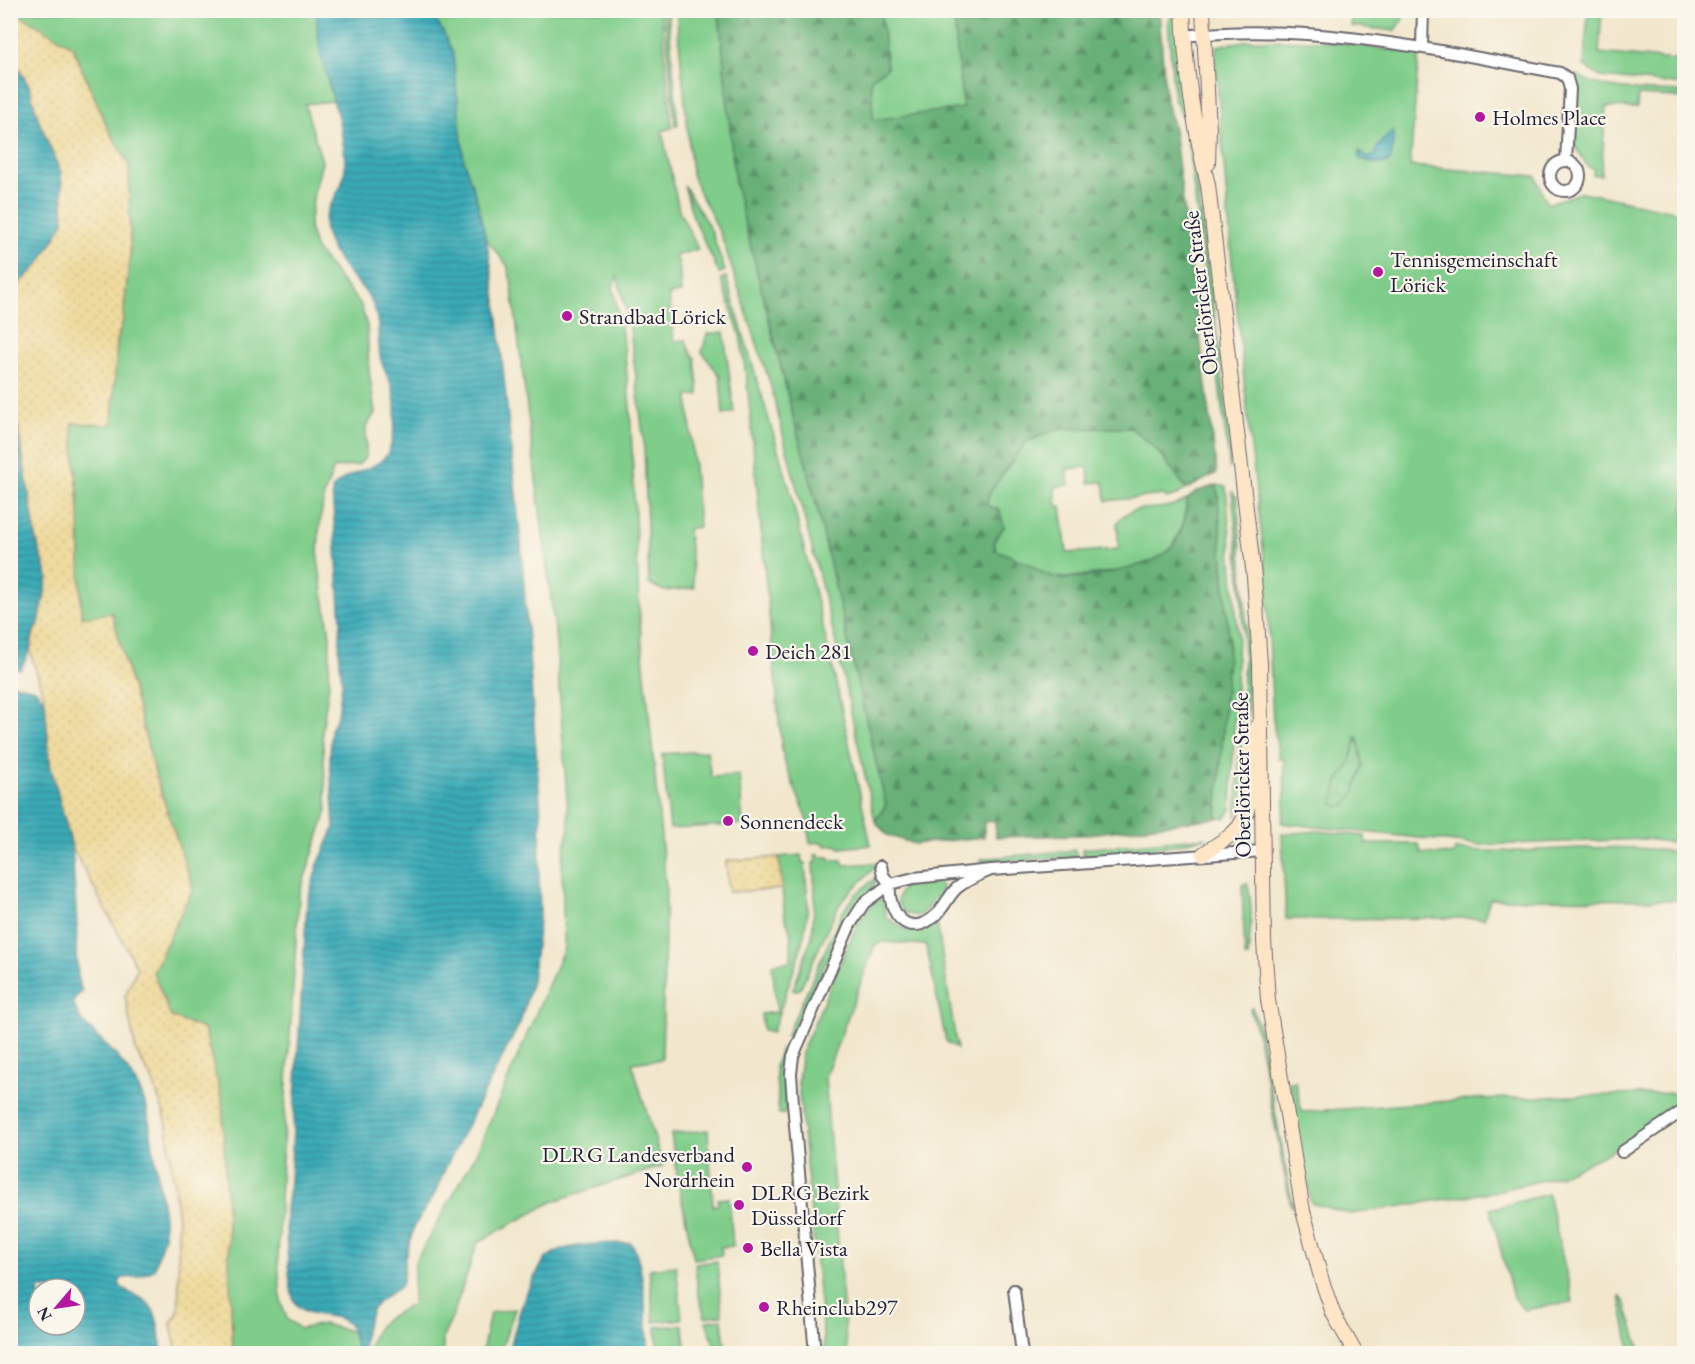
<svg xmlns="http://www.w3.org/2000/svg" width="1695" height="1364" viewBox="0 0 1695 1364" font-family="'EB Garamond',serif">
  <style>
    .green { fill: #80cd8b; stroke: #517863; stroke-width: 1.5; fill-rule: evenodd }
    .forest { fill: url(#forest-firs); stroke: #456959; stroke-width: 1.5 }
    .wetland { fill: url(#wetland-marsh); stroke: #517863; stroke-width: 1.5 }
    .sand { fill: url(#sand-dots); stroke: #887e6c; stroke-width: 1.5 }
    .water { fill: url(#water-rules); stroke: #2e6678; stroke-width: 1.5; fill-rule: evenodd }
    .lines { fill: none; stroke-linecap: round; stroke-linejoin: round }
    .street-casing { stroke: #6b676e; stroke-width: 14 }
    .secondary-casing { stroke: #6b676e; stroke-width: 16 }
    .street { stroke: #fff; stroke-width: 10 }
    .secondary { stroke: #fee5c5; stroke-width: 14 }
    .poi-dot { fill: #b5179e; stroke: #fbf7ec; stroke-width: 2 }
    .labels { text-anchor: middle; stroke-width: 4.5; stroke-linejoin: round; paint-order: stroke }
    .poi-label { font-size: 22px; fill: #22223b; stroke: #fbf7ec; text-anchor: start }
    .street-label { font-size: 22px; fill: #22223b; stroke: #fbf7ec }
  </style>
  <defs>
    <pattern id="forest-firs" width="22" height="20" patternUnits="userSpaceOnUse" patternTransform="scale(1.5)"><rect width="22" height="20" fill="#68b077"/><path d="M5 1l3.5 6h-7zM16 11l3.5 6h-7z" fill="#558f63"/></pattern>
    <pattern id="wetland-marsh" width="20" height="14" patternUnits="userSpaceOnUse" patternTransform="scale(1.5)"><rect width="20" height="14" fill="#80cd8b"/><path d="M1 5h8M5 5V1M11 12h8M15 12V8" fill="none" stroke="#6eb079"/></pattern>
    <pattern id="sand-dots" width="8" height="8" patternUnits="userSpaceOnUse" patternTransform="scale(1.5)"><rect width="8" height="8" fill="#eeda9e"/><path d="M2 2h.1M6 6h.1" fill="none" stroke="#ccbb89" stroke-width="1.8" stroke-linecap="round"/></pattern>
    <pattern id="water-rules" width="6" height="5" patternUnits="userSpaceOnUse" patternTransform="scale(1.5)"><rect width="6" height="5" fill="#3aaab6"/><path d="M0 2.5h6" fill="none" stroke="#308a95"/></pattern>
  </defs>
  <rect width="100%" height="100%" fill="#fbf7ec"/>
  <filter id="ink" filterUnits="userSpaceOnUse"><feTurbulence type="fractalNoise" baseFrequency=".0167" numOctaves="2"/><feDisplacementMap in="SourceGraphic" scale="12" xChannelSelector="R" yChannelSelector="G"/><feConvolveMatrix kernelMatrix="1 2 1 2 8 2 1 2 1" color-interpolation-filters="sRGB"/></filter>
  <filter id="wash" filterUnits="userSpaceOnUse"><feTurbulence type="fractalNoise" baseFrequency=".008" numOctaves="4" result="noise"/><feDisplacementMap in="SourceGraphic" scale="24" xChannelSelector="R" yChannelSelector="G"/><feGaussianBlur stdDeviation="1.35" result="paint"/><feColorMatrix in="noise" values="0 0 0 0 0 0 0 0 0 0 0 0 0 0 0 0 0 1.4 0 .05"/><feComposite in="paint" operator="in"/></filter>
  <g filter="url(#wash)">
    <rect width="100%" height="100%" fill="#f2e7cd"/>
    <path class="green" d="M12,11H661L672,128L662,131L679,210L698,249L675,256L679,263L681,293L669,294L674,341L686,340L689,350L695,358L699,395L688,396L699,527L688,529L694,588L664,591L649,584L644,444L629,320L617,276L613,287L624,345L630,407L640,624L666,887L662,1059L632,1063L663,1166L554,1201L478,1242L452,1318L443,1337V1353H367C377,1320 383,1320 412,1305L415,1262L475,1156L564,948L562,861L569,827L555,631L511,280L507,265L371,97L305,104L322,162L314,193L309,227L316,250L361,305L367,326L369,370L375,413L366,427V457L358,465L334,468L324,495L319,531L318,560L330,635L329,685L322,731L327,811L299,895L281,1174L278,1261L281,1302L287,1319L300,1329L323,1324L351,1331L356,1344V1353H233L222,1100L204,1029L171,1017L153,972L193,888L157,780L112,613L81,618L79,508L72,423L112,425L117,341L123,320L130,253L129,165L108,129L72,46Z
      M664,11H668L678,125H675Z
      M676,11H719L735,183L795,424L810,478L886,805L875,821L834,635L770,383L722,238L710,212L699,192L692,174Z
      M881,11H953L963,108L873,121L871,79L887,68Z
      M1350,11V10L1405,11L1402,21L1395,31L1351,26Z
      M1588,11H1602L1599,53L1684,61V85L1600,77L1584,66Z
      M1170,17H1176L1233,460L1230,469L1186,128L1185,120L1174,99L1168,19Z
      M1250,40L1327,41L1419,54L1410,166L1536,176L1547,204L1582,192L1684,213V844L1645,839L1483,845L1282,823L1285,804L1284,759H1279L1273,720L1266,572L1250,439L1232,262L1215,56L1217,46ZM1357,737L1363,764L1354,793L1347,804L1338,782L1349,766Z
      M1578,75C1603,93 1653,90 1684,92V98L1638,95L1637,108L1606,107L1601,175H1593L1594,168L1588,167L1572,141L1576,93L1574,79Z
      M684,185L711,230L725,271L719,273L693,217Z
      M726,277L789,486L832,665L871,845L840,848L836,845L825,846L823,842L810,843L805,813L786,767L782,751L747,382L740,335L721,279Z
      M724,332L734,412L723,415L720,376L702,352L707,334Z
      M1106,427L1131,428L1157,450L1187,489L1173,497L1166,498L1165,495L1106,501L1104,482L1089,483L1088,467L1067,469L1069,485L1055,487L1057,506H1061L1067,553L1119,549L1117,523C1131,502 1154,512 1174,505C1179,504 1183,501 1187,499L1184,522L1171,549L1158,559L1124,570L1066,578L1049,576L996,550L994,541L1004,527L986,506L990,492L1026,442L1057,429Z
      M1217,485L1226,487L1238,635L1231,810L1225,818H1217L1229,642Z
      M1232,492L1237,497L1249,658L1244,795L1236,818L1244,658L1241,579Z
      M707,751L711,777L739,775L743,824L670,829L662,754Z
      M1318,831L1365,836L1366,844H1419L1421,853L1453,855L1455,850C1476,850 1498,852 1519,851C1575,849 1630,843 1684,854V900L1490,899L1484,918L1286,919L1282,834Z
      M1207,837C1167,849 1125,852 1084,856L1082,849Z
      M1075,850L1077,856L999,863L981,861V859Z
      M819,854L820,857H829L831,860H842L844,865L875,863L876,867L846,896L838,907L800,989L794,991L793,989L812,936L815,893L813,863L817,862L815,855Z
      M801,855L802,863H805L808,908L804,935L798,958L772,1033L763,1031L761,1014L777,1012L772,964L791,961C791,947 793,930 785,919L779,857Z
      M878,876C878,885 856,906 848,915L791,1037H786L843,911L857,893Z
      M937,882L942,886V891L921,915C901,919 889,898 906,886Z
      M1247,883C1254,908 1250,932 1248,957H1245L1242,885Z
      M878,898L882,901L887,918L909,931L925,928L937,922L957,1049L946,1041L926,945L882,942L875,945L825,1077L847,1353H825L798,1082L802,1051L860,918Z
      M1252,1007L1259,1027L1293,1206L1291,1207L1257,1032L1250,1009Z
      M781,1049L785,1051L786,1058L783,1074L787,1110L784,1114H779L775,1066Z
      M1295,1081L1302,1112L1476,1099L1676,1093L1684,1084V1098L1639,1135L1604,1155L1559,1176L1498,1191L1350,1214L1311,1203L1289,1082Z
      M708,1130L713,1206L718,1205V1199L729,1198L733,1246L721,1247L722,1255L694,1259L678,1182L671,1134Z
      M1548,1194L1573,1302L1524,1310L1513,1297L1490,1209Z
      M717,1261L722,1315L705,1317L698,1293L695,1264Z
      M676,1266L682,1319L654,1322L649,1269Z
      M1620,1296L1625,1302L1641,1353H1631Z
      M515,1309L500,1353H482L490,1313Z
      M722,1319L726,1353H717L706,1321Z
      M683,1325L686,1353H658L656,1327Z"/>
    <path class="forest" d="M719,11H881L887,68L871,79L873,120L963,108L953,11H1159L1166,102L1174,129L1217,473L1187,489L1157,450L1131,428L1057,429L1026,442L990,492L986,505L1000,510L1004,527L994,541L996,550C1009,555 1022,560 1034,567C1039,570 1045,574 1050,576C1073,583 1152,568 1169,550C1181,539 1187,515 1187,499L1198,491L1217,485L1229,642L1217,818L1081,835L996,837L995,821L984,822V837L914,844L887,835L875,821L886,805L810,478L795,424L735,183Z"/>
    <path class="wetland" d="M1357,735L1363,764L1354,793L1347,804L1339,807L1333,802L1338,782L1349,766Z"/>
    <path class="sand" d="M12,10L72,46L108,129L129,165L130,253L123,320L117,341L112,425L72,423L79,508L81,617L112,613L157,780L193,888L153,972L171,1017L204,1029L222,1100L233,1353H177L171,1324L179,1311L178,1219L166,1120L152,1079L136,1052L125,996L137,968L72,847L50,765L45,701L30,650L34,631L39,623L48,576L37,543L11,383L10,296L16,287L39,264L64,222L61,173L39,121L29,86L11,56L10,11Z
      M779,857L782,889L729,892L726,861Z"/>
    <path class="water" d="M316,11H429L443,31L453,53L464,161L477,200L489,253L496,300L521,543L531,683L541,816L539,877L540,912L532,981L520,1023L446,1167L435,1194L415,1225L405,1257L403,1279L400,1287L378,1302L372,1310L365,1329L363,1354L356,1353C354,1298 318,1328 296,1304C288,1295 285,1223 286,1208C287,1199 289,1189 290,1180L307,903L317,867L334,828L330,761L331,730L338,715L342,683L339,650L341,621L332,490C346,467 384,474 391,445C395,430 397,406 393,390C390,379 382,368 380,356C377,336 381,317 370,299C366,291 359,285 353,278C341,265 329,248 325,231C320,207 345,194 345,167C345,130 330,92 321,56C318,41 317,25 316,11Z
      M11,56L29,86L39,121L61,174L64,222L39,264L16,287L11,295Z
      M1393,130C1395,162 1391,173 1359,158V151L1368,158L1375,155L1377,147Z
      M10,383L37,543L48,577L39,623L34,631L30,650L21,669L10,668Z
      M10,683L35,689L45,701L50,764L72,847L77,925L76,954L79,984L82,991L74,999V1005L81,1020L116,1055L130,1073L140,1090L147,1108L164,1216V1236L154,1270L137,1277L122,1278L119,1283C124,1294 138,1294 147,1302C159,1313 160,1338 162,1353H11ZM39,1289H75V1325H39Z
      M631,1243C644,1256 647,1331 649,1353H509C516,1324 522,1297 538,1271C541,1266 544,1259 549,1256C566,1242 610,1244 631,1243Z"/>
  </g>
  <g filter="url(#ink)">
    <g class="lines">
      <defs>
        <path id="street" d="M1184,36C1311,22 1435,50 1560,73L1567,78L1570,89L1566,161
          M1422,47L1423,10
          M1550 176a15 15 0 1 1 30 0a15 15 0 1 1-30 0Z
          M991,870C979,875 968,879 957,888C949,895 945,906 937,914C909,941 887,914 890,884L914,878L991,870L1263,851
          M1622,1152L1684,1110
          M1014,1290L1022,1354
          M815,1354L793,1103L791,1074L793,1056L850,925L864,903L890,884L883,875L881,866"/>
        <path id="secondary" d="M1183,10C1185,69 1194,127 1208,185L1254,577L1260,663L1264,941L1268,1000L1303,1211L1322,1281L1333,1313L1356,1354
          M1203,10L1209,130L1208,164
          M1203,854L1231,835L1239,827L1247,812L1249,800L1250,737L1261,721"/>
      </defs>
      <use href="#street" class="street-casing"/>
      <use href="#secondary" class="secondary-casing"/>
      <use href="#street" class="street"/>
      <use href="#secondary" class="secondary"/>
    </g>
  </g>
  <g class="poi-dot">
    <circle cx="1480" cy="117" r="6"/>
    <circle cx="1378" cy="272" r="6"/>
    <circle cx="567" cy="316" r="6"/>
    <circle cx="753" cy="651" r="6"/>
    <circle cx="728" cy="821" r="6"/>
    <circle cx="747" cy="1167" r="6"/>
    <circle cx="739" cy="1205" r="6"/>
    <circle cx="748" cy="1248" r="6"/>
    <circle cx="764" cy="1307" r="6"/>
  </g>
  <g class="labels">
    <g class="poi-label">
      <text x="1492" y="125">Holmes Place</text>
      <text x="1390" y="267">Tennisgemeinschaft<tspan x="1390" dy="25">Lörick</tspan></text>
      <text x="579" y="324">Strandbad Lörick</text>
      <text x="765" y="659">Deich 281</text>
      <text x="740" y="829">Sonnendeck</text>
      <text x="735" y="1162" text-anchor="end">DLRG Landesverband<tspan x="735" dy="25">Nordrhein</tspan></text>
      <text x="751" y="1200">DLRG Bezirk<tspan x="751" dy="25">Düsseldorf</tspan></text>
      <text x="760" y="1256">Bella Vista</text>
      <text x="776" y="1315">Rheinclub297</text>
    </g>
    <g class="street-label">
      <text transform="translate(1200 293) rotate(-97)" y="8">Oberlöricker Straße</text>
      <text transform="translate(1241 775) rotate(-91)" y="8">Oberlöricker Straße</text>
    </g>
  </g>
  <rect width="1695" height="1364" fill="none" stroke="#fbf7ec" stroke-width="36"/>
  <g transform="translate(57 1307) rotate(241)"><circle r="28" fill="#fbf7ec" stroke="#a4a2a5" stroke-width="1.5"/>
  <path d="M0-4.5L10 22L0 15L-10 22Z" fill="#b5179e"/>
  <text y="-9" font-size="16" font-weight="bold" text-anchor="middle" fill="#22223b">N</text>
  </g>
</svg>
